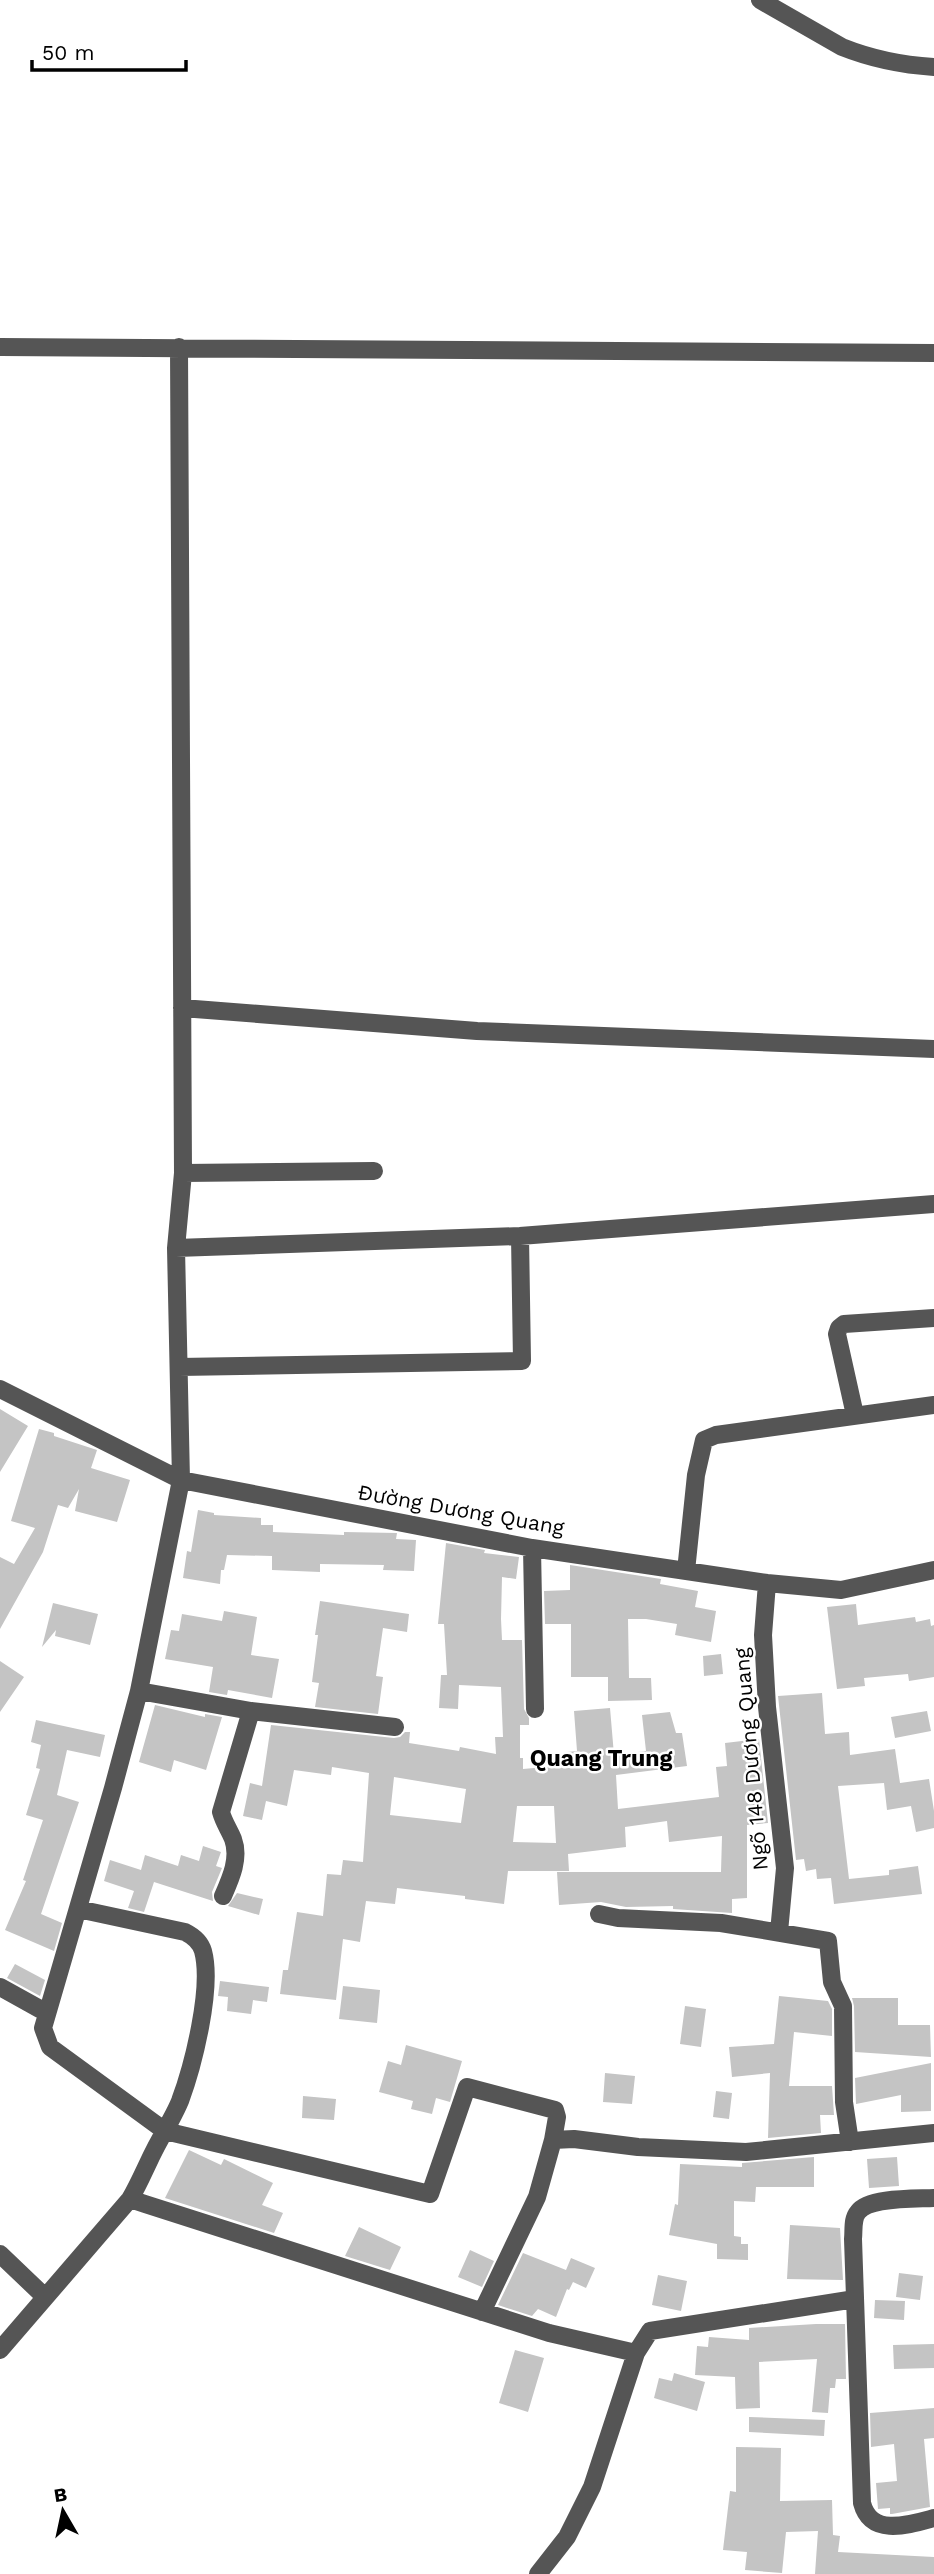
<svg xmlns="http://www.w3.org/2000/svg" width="934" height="2574" viewBox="0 0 934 2574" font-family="'Work Sans',sans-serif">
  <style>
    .building { fill: #c4c4c4; fill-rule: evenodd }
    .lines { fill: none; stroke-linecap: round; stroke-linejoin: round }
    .minor { stroke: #555; stroke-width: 18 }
    .labels { text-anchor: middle; stroke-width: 5; stroke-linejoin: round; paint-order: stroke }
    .street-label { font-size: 21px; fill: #000; stroke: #fff }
    .neighbourhood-label { font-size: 23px; font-weight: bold; fill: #000; stroke: #fff }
  </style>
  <rect width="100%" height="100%" fill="#fff"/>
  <path class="building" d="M0,1409L28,1426L0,1472Z
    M39,1429L54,1433V1436L97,1450L91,1468L130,1480L117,1522L75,1511L79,1489L68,1508L58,1505L43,1552L0,1629V1557L14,1564L35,1528L11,1521Z
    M198,1510L214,1513V1515L261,1518V1525H273V1532L344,1535V1532L397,1533L396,1539L416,1540L414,1571L383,1570L384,1565L320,1564V1572L272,1570V1556L227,1555L224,1570H221L220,1584L183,1578L187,1551L191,1552Z
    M446,1543L485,1550L484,1553L519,1557L516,1579L502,1577L501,1619L502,1640H522L524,1709L529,1718V1725H520V1758H523V1769L568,1765L567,1752L577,1751L574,1711L610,1708L614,1755L646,1751L642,1715L670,1712L676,1733H682L687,1766L616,1775L618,1809L719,1797L716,1767L727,1766L725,1743L759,1739L768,1823L747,1825V1898L732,1899V1913L673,1909V1906L626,1907L601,1902L559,1905L557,1872H721L722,1836L669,1842L667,1821L625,1827L626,1847L568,1854L569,1871H508L504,1904L465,1899V1896L397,1888L395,1904L366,1901L360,1942L343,1939L336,2000L280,1994L283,1970H288L297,1912L323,1916L327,1874L341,1875L343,1860L363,1862L369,1773L332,1767L331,1775L294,1770L287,1806L266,1801L262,1820L243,1816L250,1783L262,1786L271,1725L394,1738L400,1737L405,1732H410L409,1743L459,1751L460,1747L496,1754L495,1737H503L501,1687L459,1685L458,1709L439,1708L441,1675H447L444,1624H438ZM394,1777L466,1789L461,1823L390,1815ZM517,1806H554L556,1843L513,1842Z
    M570,1565L661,1579L660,1584L698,1591L695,1607L716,1611L711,1642L675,1635L677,1624L646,1619H628L629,1678H651L652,1700L608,1701V1677H571V1624H545L544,1591L570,1590Z
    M320,1601L409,1614L407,1632L383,1628L376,1676L383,1677L378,1714L315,1707L319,1683L312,1682L318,1635H315Z
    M53,1603L98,1614L90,1645L55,1636L56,1630L42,1647Z
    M856,1604L858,1625L915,1617L916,1622L930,1619L931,1626L934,1625V1677L909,1681L908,1674L864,1678L865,1686L837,1689L827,1607Z
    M224,1611L257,1617L251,1655L279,1659L272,1698L228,1690L227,1695L209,1692L213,1667L165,1659L171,1630L179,1631L182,1614L222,1621Z
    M721,1654L723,1674L704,1676L703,1656Z
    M0,1661L24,1677L0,1712Z
    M822,1693L825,1734L849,1732L850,1755L895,1749L900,1783L929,1779L934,1811V1828L916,1832L911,1806L887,1810L884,1783L838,1786L849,1879L889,1875V1870L918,1866L922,1894L834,1904L831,1878L817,1879L816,1869L806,1871L804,1859L796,1860L778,1696Z
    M155,1705L205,1717V1714L222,1717L206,1770L174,1760L171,1772L139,1762Z
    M927,1711L931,1731L895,1738L891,1717Z
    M36,1720L105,1735L100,1757L67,1750L57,1795L79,1802L41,1914L62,1923L54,1951L5,1930L26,1881L23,1880L43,1820L26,1815L40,1769L36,1768L41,1745L31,1742Z
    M203,1846L221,1852L216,1866L222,1868L212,1892L213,1901L154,1882L144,1912L128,1908L134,1891L104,1881L110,1860L141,1870L145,1855L178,1866L181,1855L199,1861Z
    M237,1893L263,1899L259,1915L228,1906Z
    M15,1964L45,1980L40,1996L7,1978Z
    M220,1981L269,1987L267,2002L253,2000L251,2014L227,2011L228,1997L218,1996Z
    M343,1986L380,1990L377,2023L339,2019Z
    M779,1996L828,2001L832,2009V2036L794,2032L789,2086H832L834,2115H820L821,2133L768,2138L770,2073L732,2077L729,2047L774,2044Z
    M852,1998H898V2025H930L931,2057L855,2052L854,2006Z
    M685,2006L706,2009L701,2047L680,2044Z
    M406,2045L462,2061L450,2102L436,2098L432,2114L411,2109L413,2101L379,2092L388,2061L401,2065Z
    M931,2063V2111L901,2112V2095L856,2104L855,2078Z
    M605,2073L635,2076L632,2104L603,2102Z
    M716,2091L732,2093L729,2119L713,2117Z
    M303,2096L336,2099L334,2120L302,2118Z
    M189,2150L221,2165L224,2159L273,2183L262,2205L283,2213L274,2233L165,2198Z
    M814,2157V2187H756L755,2202L734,2201V2236L741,2237V2244H748V2260L717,2259V2244L669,2235L675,2204L678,2205L680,2164L742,2167V2163Z
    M897,2157L899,2186L869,2188L867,2159Z
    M790,2225L840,2228L843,2280L787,2279Z
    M359,2227L401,2247L390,2270L345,2256Z
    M470,2250L494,2261L482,2287L458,2277Z
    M523,2253L566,2270L571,2258L595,2268L586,2288L573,2282L569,2290L567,2289L556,2317L538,2309L532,2316L498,2305Z
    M899,2273L923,2276L920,2300L896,2297Z
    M658,2275L687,2281L681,2311L652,2305Z
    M875,2300L905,2301L904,2320L874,2318Z
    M816,2324H845L846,2379H836L835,2388H830L828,2413L812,2412L817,2359L759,2362L760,2408L736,2409L735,2377L695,2375L697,2346L708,2347L709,2337L749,2340V2328Z
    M934,2344V2368L894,2369L893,2345Z
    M515,2350L544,2358L528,2412L499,2403Z
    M674,2373L705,2382L697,2411L654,2398L659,2378L672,2381Z
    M934,2408V2438L924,2439L930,2507L892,2514H890V2508L878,2509L876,2483L897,2481L894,2444L871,2447L870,2413Z
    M749,2417L825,2420L824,2436L749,2432Z
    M736,2447L781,2448L780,2501L832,2500L833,2535L840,2536L838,2552L934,2557V2574H815L818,2531L786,2532L782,2573L745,2570L747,2552L723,2550L730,2491L736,2492Z"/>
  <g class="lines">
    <path class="minor" d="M760,0L842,47C872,59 902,65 934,67
      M0,347L934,353
      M179,347L183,1173L176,1248L181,1480L139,1691L113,1788L43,2028L50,2047L165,2131C151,2153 143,2177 130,2199L145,2204L549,2333L636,2353L650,2331L855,2299
      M182,1008L477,1031L934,1049
      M183,1173L374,1171
      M176,1248L520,1236L934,1204
      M179,1367L522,1361L520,1236
      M0,1389L181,1480L532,1548L767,1583L841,1590L934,1570
      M855,1415L837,1334L839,1328L844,1324L934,1318
      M532,1548L535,1709
      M686,1571L696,1475L704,1440L716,1435L934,1405
      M767,1583L763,1635L767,1707L785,1868L779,1932
      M139,1691L251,1711L395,1727
      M223,1896C231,1878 240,1858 233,1839C229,1829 224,1823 221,1812L251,1711
      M78,1909L185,1932C193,1936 200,1941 203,1951C213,1988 193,2066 180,2101C176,2111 170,2121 165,2131L430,2194L467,2087L555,2110L557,2117L553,2140
      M599,1914L618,1918L721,1923L828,1941L832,1982L843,2006L844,2102L850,2142
      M0,1987L47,2013
      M934,2198C916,2199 869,2197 858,2212C852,2219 854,2230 853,2239L862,2503C871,2537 908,2525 934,2518
      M0,2254L45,2297
      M482,2312L537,2197L553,2140L574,2139L638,2147L746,2152L934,2133
      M0,2350L130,2199
      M538,2574L567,2537L592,2487L636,2353"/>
  </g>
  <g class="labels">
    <g class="street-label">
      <text transform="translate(461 1510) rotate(10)" y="7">Đường Dương Quang</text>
      <text transform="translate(751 1759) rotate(-95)" y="7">Ngõ 148 Dương Quang</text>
    </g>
    <g class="neighbourhood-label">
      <text x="601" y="1766">Quang Trung</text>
    </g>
  </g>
  <g transform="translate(63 2511) rotate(351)" stroke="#ffffff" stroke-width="5" paint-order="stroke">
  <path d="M0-5L12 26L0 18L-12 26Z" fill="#000000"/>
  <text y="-10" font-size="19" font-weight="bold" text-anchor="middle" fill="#000000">B</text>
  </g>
  <path d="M32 60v10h154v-10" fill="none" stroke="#000000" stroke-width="3.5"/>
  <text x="42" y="60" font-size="21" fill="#000000" stroke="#ffffff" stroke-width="5" paint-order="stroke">50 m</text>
</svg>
